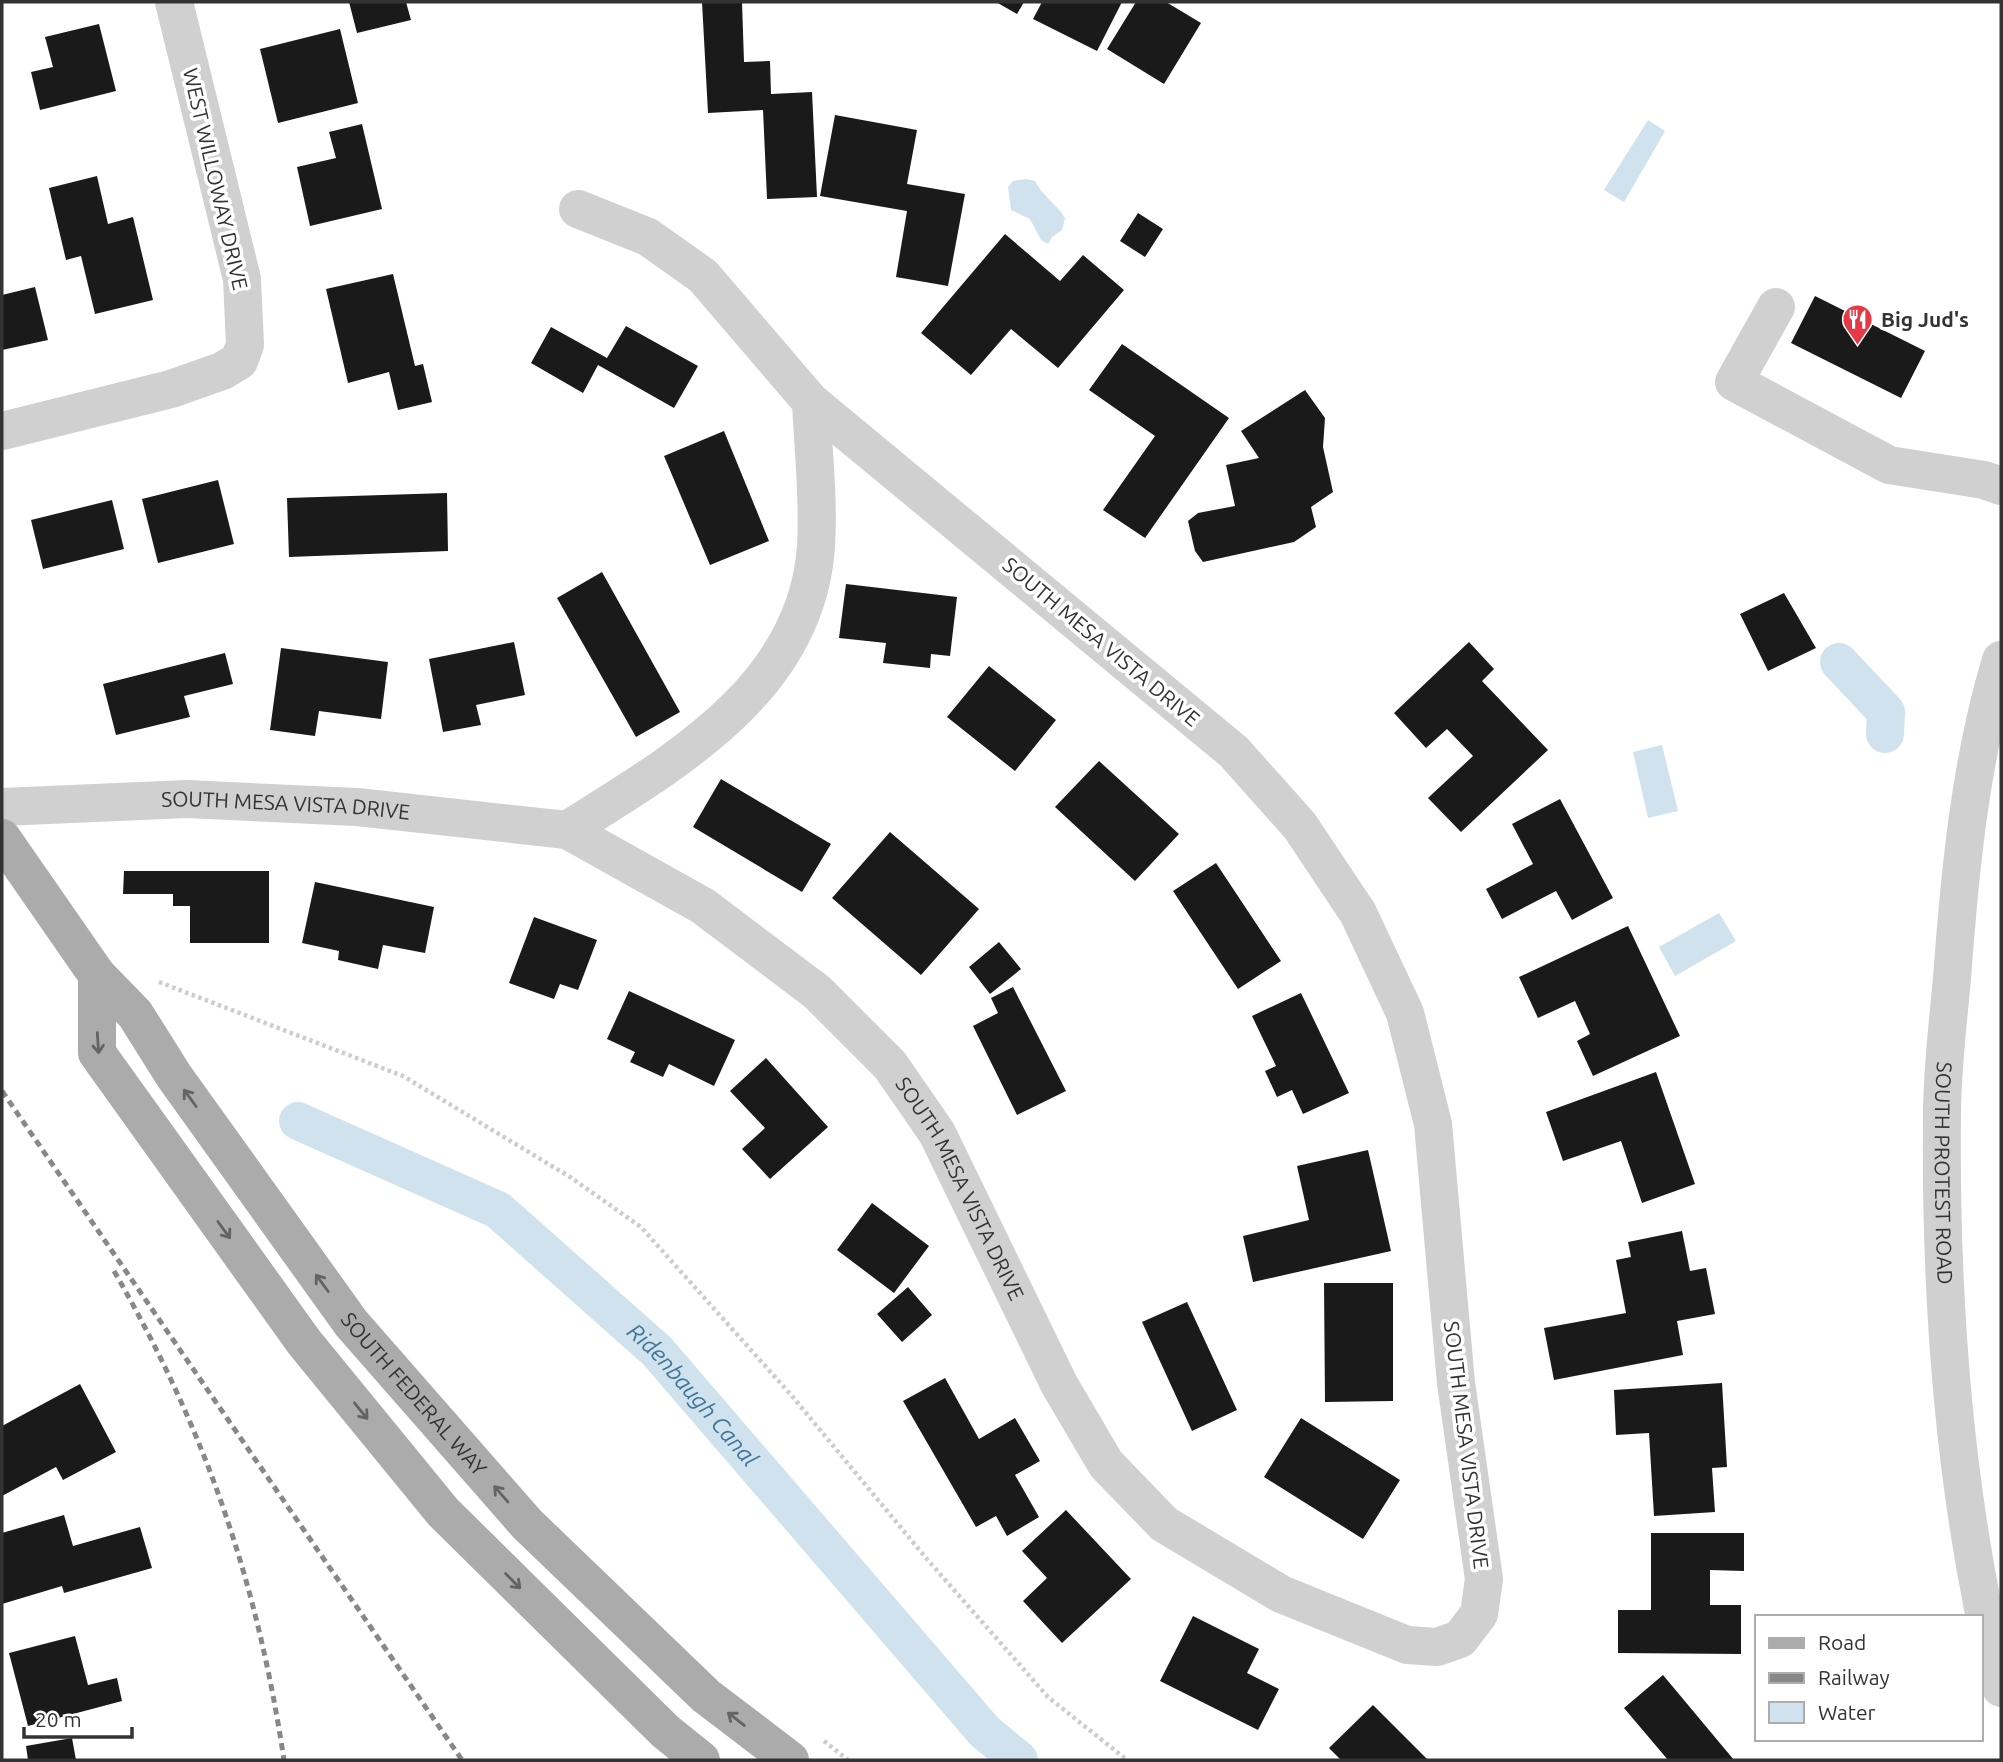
<svg xmlns="http://www.w3.org/2000/svg" width="2003" height="1762" viewBox="0 0 2003 1762" font-family="Ubuntu,sans-serif">
  <style>
    .water { fill: #cfe2ee }
    .lines { fill: none; stroke-linecap: round; stroke-linejoin: round }
    .canal { stroke: #cfe2ee; stroke-width: 38 }
    .building { fill: #1a1a1a }
    .path { stroke: #cdcdcd; stroke-width: 4.5; stroke-dasharray: 3.5 3.5; stroke-linecap: butt }
    .minor { stroke: #d0d0d0; stroke-width: 38 }
    .major { stroke: #ababab; stroke-width: 38 }
    .rail { stroke: #888; stroke-width: 5; stroke-dasharray: 7 5; stroke-linecap: butt }
    .oneway { stroke: #636363 }
    .labels { text-anchor: middle; stroke-width: 7; stroke-linejoin: round; paint-order: stroke }
    .street-label { font-size: 21px; fill: #333; stroke: #fff }
    .poi-label { font-size: 21px; font-weight: bold; fill: #333; stroke: #fff; text-anchor: start }
    .water-label { font-size: 23px; font-style: italic; fill: #3f7597; stroke: #fff }
  </style>
  <rect width="100%" height="100%" fill="#fff"/>
  <path class="water" d="M1648,120L1665,131L1624,202L1604,190Z
    M1026,179L1035,181C1043,197 1056,203 1065,218L1062,230L1052,237L1048,244L1041,240L1030,219L1011,210L1008,187L1013,181Z
    M1662,745L1678,811L1648,818L1633,752Z
    M1719,913L1736,941L1675,976L1659,947Z"/>
  <g class="lines">
    <g class="canal">
      <path d="M1839,662L1886,712L1885,734"/>
      <path id="s1" d="M298,1121L498,1210L657,1351L985,1732L1019,1760"/>
    </g>
  </g>
  <path class="building" d="M349,2H406L411,20L357,33Z
    M702,2H742L744,62L770,61L771,94L812,92L817,197L767,199L763,110L708,113Z
    M996,2H1024L1017,14Z
    M1042,2H1122L1097,51L1033,19Z
    M1136,2H1166L1201,23L1164,84L1107,49Z
    M99,24L116,91L40,110L31,72L53,67L45,37Z
    M340,29L358,103L278,123L260,49Z
    M835,115L917,130L907,184L965,194L948,286L896,277L907,211L820,196Z
    M362,124L382,209L310,226L297,167L336,158L329,132Z
    M97,176L108,224L133,217L153,300L95,314L81,256L66,260L49,188Z
    M1138,213L1163,229L1145,257L1120,241Z
    M1005,234L1060,281L1083,255L1124,290L1058,368L1011,329L971,375L921,333Z
    M393,274L415,366L423,364L432,402L398,410L389,372L348,383L326,289Z
    M35,287L48,340L2,350V295Z
    M1815,296L1925,351L1901,398L1791,343Z
    M626,326L698,366L674,408L598,365L583,393L531,363L551,327L607,358Z
    M1122,344L1229,418L1145,538L1103,510L1155,436L1089,390Z
    M1305,390L1325,418L1323,447L1333,492L1311,507L1316,527L1294,542L1203,562L1195,551L1188,521L1198,513L1235,506L1226,465L1259,458L1241,431Z
    M724,431L769,541L710,565L664,456Z
    M218,480L234,544L158,563L142,499Z
    M447,493L448,551L289,557L287,498Z
    M112,500L124,549L43,569L31,520Z
    M602,572L680,712L636,737L557,598Z
    M846,584L957,597L950,656L931,654L930,668L883,663L886,643L839,638Z
    M1784,593L1816,648L1768,671L1740,614Z
    M514,642L525,695L476,705L481,725L443,732L429,659Z
    M1469,642L1494,669L1482,681L1548,750L1461,832L1428,798L1473,756L1447,729L1426,748L1394,713Z
    M281,648L388,662L381,719L319,711L315,736L270,730Z
    M225,653L233,684L184,696L190,717L116,735L103,684Z
    M989,666L1056,720L1015,771L947,717Z
    M1099,761L1179,834L1135,881L1055,807Z
    M721,779L831,844L802,892L693,827Z
    M1560,799L1613,898L1572,920L1556,891L1502,919L1486,889L1533,864L1512,824Z
    M890,832L979,909L921,975L832,898Z
    M1216,863L1281,961L1238,989L1173,891Z
    M124,871H269V943H190V906H173V894H123Z
    M315,882L434,907L425,953L383,945L378,969L338,960L339,951L302,943Z
    M534,917L597,940L578,990L560,984L554,999L509,983Z
    M1628,926L1680,1036L1593,1076L1577,1041L1590,1034L1575,1001L1538,1018L1519,977Z
    M999,942L1021,969L990,994L969,967Z
    M1013,987L1066,1091L1017,1115L973,1026L998,1013L991,998Z
    M629,991L735,1040L714,1086L669,1064L663,1077L630,1062L635,1052L607,1039Z
    M1301,993L1349,1093L1303,1114L1292,1090L1277,1097L1265,1071L1276,1066L1252,1016Z
    M766,1058L828,1127L770,1179L742,1149L765,1128L730,1091Z
    M1656,1072L1695,1184L1642,1203L1621,1141L1563,1161L1546,1112Z
    M1368,1150L1391,1251L1253,1282L1243,1236L1309,1220L1297,1166Z
    M872,1203L929,1246L894,1293L837,1250Z
    M1682,1231L1690,1271L1706,1268L1715,1314L1677,1321L1683,1355L1554,1380L1544,1328L1626,1313L1616,1260L1631,1257L1628,1242Z
    M1324,1283H1393V1401L1325,1402Z
    M908,1287L932,1315L902,1342L877,1314Z
    M1187,1302L1237,1410L1192,1431L1142,1322Z
    M945,1378L979,1439L1015,1418L1040,1461L1015,1475L1039,1517L1007,1536L996,1516L976,1527L903,1401Z
    M1722,1383L1727,1467L1712,1468L1715,1512L1654,1516L1649,1433L1616,1435L1614,1390Z
    M80,1384L116,1452L63,1480L56,1467L2,1496V1426Z
    M1301,1418L1400,1480L1363,1539L1264,1477Z
    M1066,1510L1131,1579L1062,1643L1023,1601L1047,1578L1022,1551Z
    M64,1515L73,1546L140,1527L152,1568L64,1593L62,1586L2,1604V1533Z
    M1651,1533H1744V1571L1710,1570V1605H1741V1654L1618,1653V1610H1651Z
    M1193,1616L1259,1649L1247,1673L1279,1689L1258,1730L1160,1681Z
    M75,1636L88,1685L117,1678L122,1701L28,1726L9,1653Z
    M1663,1675L1734,1760H1668L1624,1708Z
    M1373,1705L1428,1760H1341L1329,1748Z
    M72,1738L76,1760H28L26,1746Z"/>
  <g class="lines">
    <path class="path" d="M159,982L403,1076L570,1177L641,1227L792,1396L926,1558L1048,1697L1127,1760
      M824,1741L848,1760"/>
    <g class="minor">
      <path d="M1776,307L1734,382L1889,465L1984,480L2001,486"/>
      <path d="M2,431L171,389L222,371L239,361L245,345L242,279L174,2"/>
      <path id="s2" d="M2001,660C1970,763 1960,870 1952,978C1948,1023 1942,1070 1942,1115C1940,1307 1954,1501 2001,1688"/>
      <path id="s3" d="M2,807L187,799L357,807L567,830L703,906L817,992L890,1065L937,1133L1059,1384L1106,1464L1164,1524L1281,1594L1407,1645L1437,1647L1460,1639L1479,1614L1484,1579L1456,1383L1433,1124L1405,1013L1358,913L1300,826L1234,752L811,402L703,276L648,237L578,209"/>
      <path d="M567,830C675,762 807,688 816,546C819,499 813,449 811,402"/>
    </g>
    <g class="major">
      <path id="s4" d="M2,838L97,975L135,1014L174,1076L351,1323L527,1524L706,1696L790,1760"/>
      <path d="M97,975V1053L304,1342L443,1512L665,1731L701,1760"/>
    </g>
    <path class="rail" d="M2,1091L462,1760
      M114,1271C205,1429 257,1580 284,1760"/>
  </g>
  <defs><path id="oneway-shaft" d="M-6 0H5M1.5-3L5.5 0L1.5 3" fill="none" stroke-width="1.6" stroke-linecap="round" stroke-linejoin="round" transform="scale(1.75)"/></defs>
  <g class="oneway">
    <use href="#oneway-shaft" transform="translate(98 1043) rotate(86)"/>
    <use href="#oneway-shaft" transform="translate(190 1098) rotate(-126)"/>
    <use href="#oneway-shaft" transform="translate(224 1230) rotate(54)"/>
    <use href="#oneway-shaft" transform="translate(322 1283) rotate(-126)"/>
    <use href="#oneway-shaft" transform="translate(361 1411) rotate(51)"/>
    <use href="#oneway-shaft" transform="translate(501 1494) rotate(-131)"/>
    <use href="#oneway-shaft" transform="translate(513 1581) rotate(45)"/>
    <use href="#oneway-shaft" transform="translate(736 1719) rotate(-142)"/>
  </g>
  <defs>
    <symbol id="restaurant-pin" viewBox="-11 -11 22 30"><path d="M0 17L-7.5 6A9.5 9.5 0 1 1 7.5 6Z" fill="#e63946" stroke="#fff"/><path d="M-5-6h1v4h1v-4h1v4h1v-4h1v5L-1.5 .5V6h-2V.5L-5-1ZM5-6V6H3V1.5H1.5Q1.5-4 5-6Z" fill="#fff"/></symbol>
  </defs>
  <g fill-rule="evenodd">
    <use href="#restaurant-pin" x="1840" y="302" width="35" height="47"/>
  </g>
  <g class="labels">
    <g class="street-label">
      <text transform="translate(215 179) rotate(77)" y="7">WEST WILLOWAY DRIVE</text>
      <text transform="translate(1101 642) rotate(40)" y="7">SOUTH MESA VISTA DRIVE</text>
      <text dy="7" stroke="none"><textPath href="#s3" startOffset="284">SOUTH MESA VISTA DRIVE</textPath></text>
      <text dy="7" stroke="none"><textPath href="#s2" startOffset="518">SOUTH PROTEST ROAD</textPath></text>
      <text dy="7" stroke="none"><textPath href="#s3" startOffset="1111">SOUTH MESA VISTA DRIVE</textPath></text>
      <text dy="7" stroke="none"><textPath href="#s4" startOffset="693">SOUTH FEDERAL WAY</textPath></text>
      <text transform="translate(1466 1445) rotate(83)" y="7">SOUTH MESA VISTA DRIVE</text>
    </g>
    <g class="poi-label">
      <text x="1881" y="327">Big Jud's</text>
    </g>
    <g class="water-label">
      <text dy="8" stroke="none"><textPath href="#s1" startOffset="488">Ridenbaugh Canal</textPath></text>
    </g>
  </g>
  <rect width="2003" height="1762" fill="none" stroke="#333333" stroke-width="7"/>
  <rect x="1755" y="1615" width="228" height="126" fill="#ffffff" stroke="#adadad" stroke-width="2"/>
  <rect x="1769" y="1638" width="35" height="10" fill="#ababab" stroke="#adadad" stroke-width="2"/>
  <text x="1818" y="1650" font-size="21" fill="#333333">Road</text>
  <rect x="1769" y="1673" width="35" height="10" fill="#888888" stroke="#adadad" stroke-width="2"/>
  <text x="1818" y="1685" font-size="21" fill="#333333">Railway</text>
  <rect x="1769" y="1702" width="35" height="21" fill="#cfe2ee" stroke="#adadad" stroke-width="2"/>
  <text x="1818" y="1720" font-size="21" fill="#333333">Water</text>
  <path d="M24 1727v10h108v-10" fill="none" stroke="#333333" stroke-width="3.5"/>
  <text x="35" y="1727" font-size="21" fill="#333333" stroke="#ffffff" stroke-width="5" paint-order="stroke">20 m</text>
</svg>
